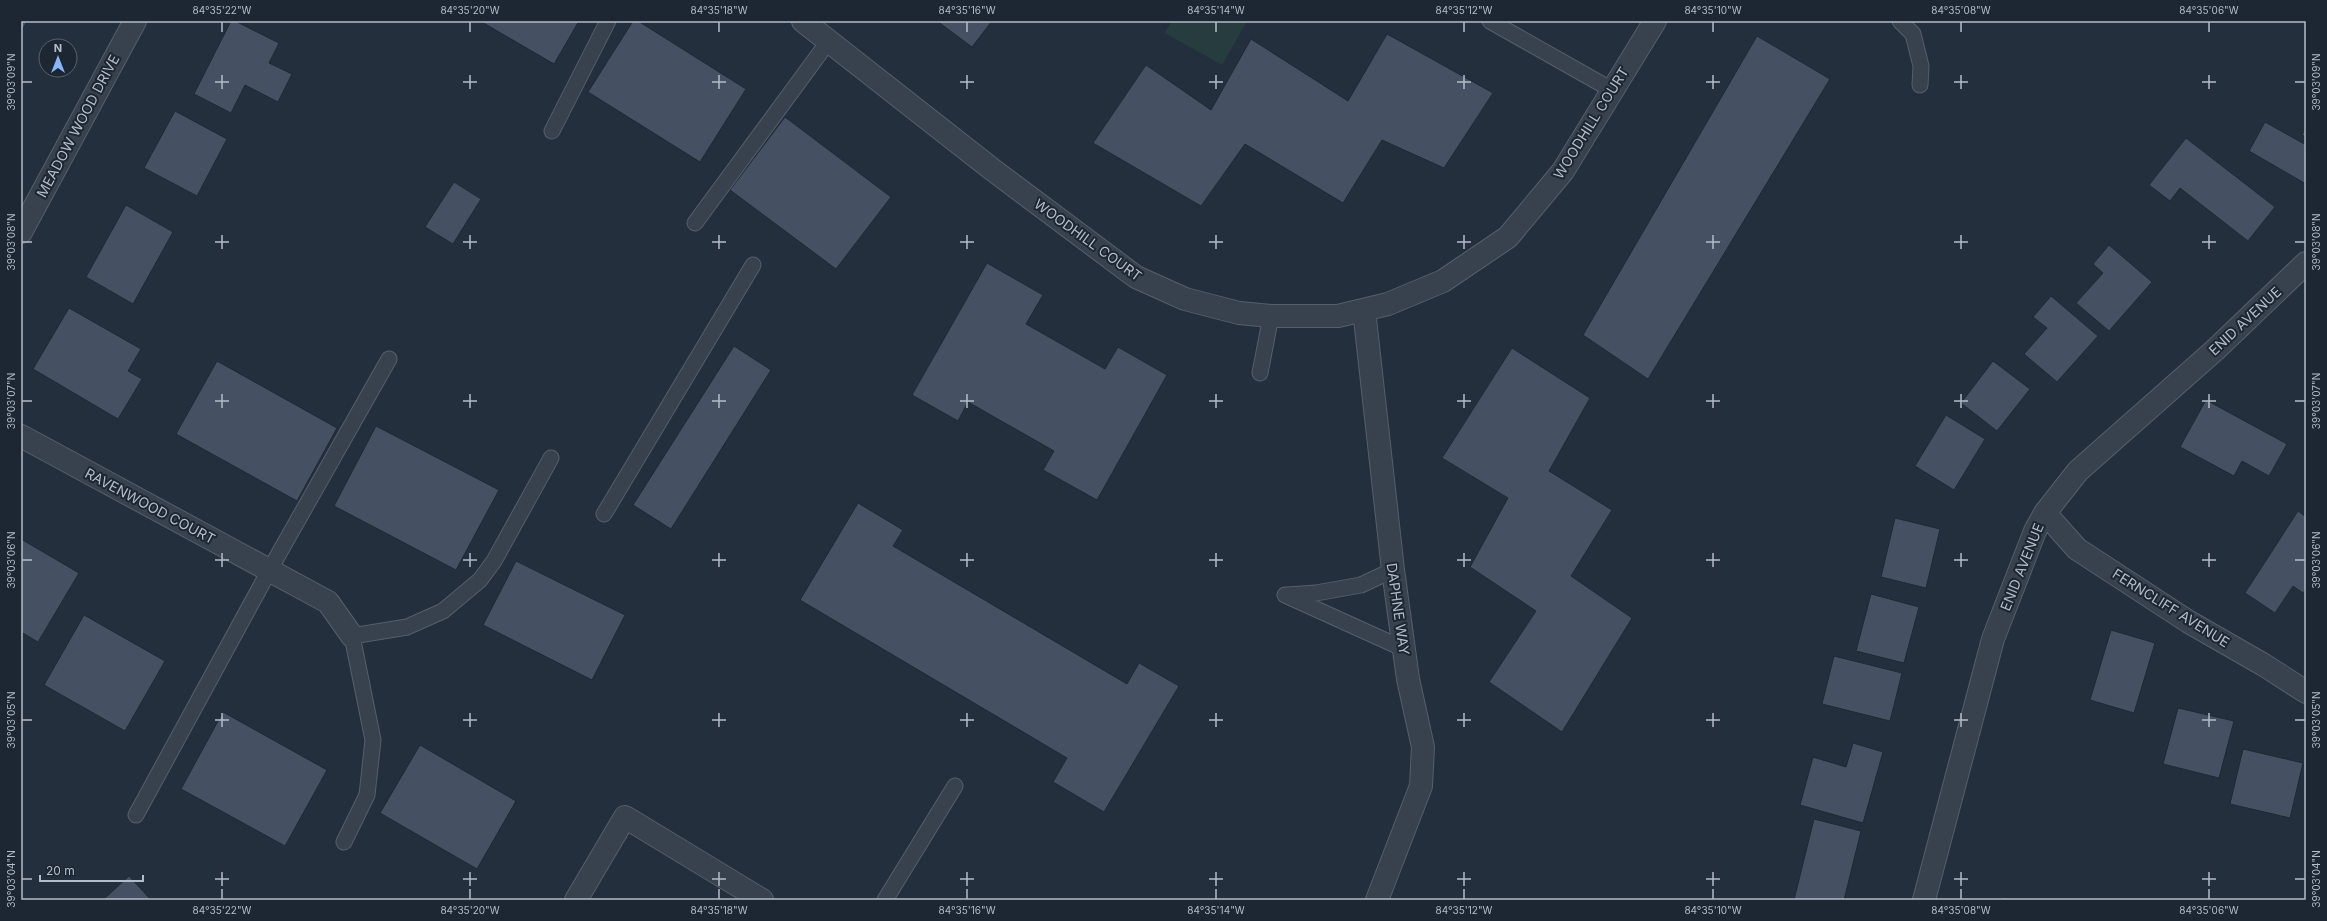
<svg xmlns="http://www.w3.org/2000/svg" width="2327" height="921" viewBox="0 0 2327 921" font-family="Inter,sans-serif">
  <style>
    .green { fill: #263c3f }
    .building { fill: #455162; stroke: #1f2835 }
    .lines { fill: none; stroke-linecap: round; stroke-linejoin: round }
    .lane-casing { stroke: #565f6c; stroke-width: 17 }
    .street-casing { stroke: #565f6c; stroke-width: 24 }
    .lane { stroke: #38414e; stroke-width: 15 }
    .street { stroke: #38414e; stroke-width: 22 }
    .ticks { fill: none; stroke: #b4bcc9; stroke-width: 1.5 }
    .labels { text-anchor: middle; stroke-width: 4; stroke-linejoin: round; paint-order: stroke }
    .street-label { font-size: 14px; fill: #b4bcc9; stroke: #1d2633 }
    .neatline { fill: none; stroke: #b4bcc9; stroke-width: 1.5 }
    .ticks-label { font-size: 10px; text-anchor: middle; fill: #b4bcc9 }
  </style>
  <rect width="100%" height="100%" fill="#242f3e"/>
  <path class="green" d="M1172,21H1247L1222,65L1165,33Z"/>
  <path class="building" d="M21,21H27L21,33Z
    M231,21H235L279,43L269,63L292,74L278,102L245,85L231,113L194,94Z
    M480,21H579L554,64Z
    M633,21H638L746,89L700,162L588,92Z
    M937,21H992L972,47Z
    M1387,34L1493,93L1444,168L1382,140L1343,203L1245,144L1201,206L1093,143L1146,65L1211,110L1251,39L1348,101Z
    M1757,36L1830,79L1648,379L1583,335Z
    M175,111L227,139L197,196L144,168Z
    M785,117L891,197L836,269L730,190Z
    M2265,122L2306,145V184L2249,151Z
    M2306,127V137L2302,135Z
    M2186,138L2275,207L2248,241L2180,188L2170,201L2149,185Z
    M454,182L481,199L453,244L425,227Z
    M126,205L173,232L133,304L86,277Z
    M2109,245L2152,282L2109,331L2076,303L2103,273L2093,264Z
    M987,263L1043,295L1026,324L1105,369L1118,347L1167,375L1097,500L1043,470L1054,451L968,402L958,421L912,395Z
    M2051,296L2098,336L2057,382L2024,354L2047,328L2033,317Z
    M69,308L141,349L128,371L142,379L118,419L33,369Z
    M734,346L771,370L671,529L633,505Z
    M1512,348L1590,398L1549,471L1612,510L1571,576L1632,618L1562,732L1489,682L1536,611L1470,567L1508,498L1442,458Z
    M217,361L337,428L297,501L176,434Z
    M1993,361L2030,389L1997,431L1961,403Z
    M2206,400L2287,444L2269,476L2242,461L2234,476L2180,447Z
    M1946,415L1985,439L1954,490L1915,466Z
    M376,426L499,490L456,570L334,506Z
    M858,503L903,530L893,546L1127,684L1139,663L1179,686L1104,812L1053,782L1067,758L800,600Z
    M2298,511L2306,517V589L2303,593L2293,586L2275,613L2245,593Z
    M1895,518L1940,529L1926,588L1881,577Z
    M21,539L79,573L38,642L21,632Z
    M516,561L625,615L592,680L483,625Z
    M1871,594L1919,607L1904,663L1856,651Z
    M84,615L165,661L125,731L44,685Z
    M2111,630L2155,643L2134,713L2090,700Z
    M1834,656L1902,673L1890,721L1822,704Z
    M2178,708L2234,721L2219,778L2163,764Z
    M223,712L327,770L285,846L181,789Z
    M1853,743L1883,752L1863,823L1800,805L1813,757L1846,767Z
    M420,745L516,801L477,869L380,813Z
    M2243,749L2303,763L2290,818L2230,804Z
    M1814,819L1861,831L1844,900H1794Z
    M129,876L151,900H103Z
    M2003,897L2017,900H2002Z"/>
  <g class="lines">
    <defs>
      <path id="lane" d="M1490,21L1612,90
        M1900,21L1913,34L1921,66L1920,85
        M552,131L608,21
        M695,223L828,42
        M1260,373L1271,316
        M604,514L753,265
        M1285,595L1404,649
        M1288,595L1316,593L1361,585L1393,570
        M136,815L269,571L389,359
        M344,842L367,795L373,740L352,636L407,627L443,611L480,580L494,561L551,458
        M885,900L955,786"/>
      <path id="street" d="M803,21L993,170L1136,277L1185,299L1239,313L1271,316H1338L1388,304L1443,281L1508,237L1563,171L1655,21
        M21,232L135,21
        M1364,310L1393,570L1408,679L1423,747L1421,786L1377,900
        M21,436L328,602L352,636
        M2045,513L2077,549L2189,622L2264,665L2306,692
        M576,900L625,817L762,900
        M1924,900L1993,639L2035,531L2045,513L2078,471L2215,350L2306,263"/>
    </defs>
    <use href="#lane" class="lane-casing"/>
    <use href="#street" class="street-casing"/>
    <use href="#lane" class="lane"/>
    <use href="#street" class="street"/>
  </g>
  <path class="ticks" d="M222,22V32M470,22V32M719,22V32M967,22V32M1216,22V32M1464,22V32M1713,22V32M1961,22V32M2209,22V32M222,75V89M470,75V89M719,75V89M967,75V89M1216,75V89M1464,75V89M1713,75V89M1961,75V89M2209,75V89M22,82H32M215,82H229M463,82H477M712,82H726M960,82H974M1209,82H1223M1457,82H1471M1706,82H1720M1954,82H1968M2202,82H2216M2295,82H2305M222,235V249M470,235V249M719,235V249M967,235V249M1216,235V249M1464,235V249M1713,235V249M1961,235V249M2209,235V249M22,242H32M215,242H229M463,242H477M712,242H726M960,242H974M1209,242H1223M1457,242H1471M1706,242H1720M1954,242H1968M2202,242H2216M2295,242H2305M222,394V408M470,394V408M719,394V408M967,394V408M1216,394V408M1464,394V408M1713,394V408M1961,394V408M2209,394V408M22,401H32M215,401H229M463,401H477M712,401H726M960,401H974M1209,401H1223M1457,401H1471M1706,401H1720M1954,401H1968M2202,401H2216M2295,401H2305M222,553V567M470,553V567M719,553V567M967,553V567M1216,553V567M1464,553V567M1713,553V567M1961,553V567M2209,553V567M22,560H32M215,560H229M463,560H477M712,560H726M960,560H974M1209,560H1223M1457,560H1471M1706,560H1720M1954,560H1968M2202,560H2216M2295,560H2305M222,713V727M470,713V727M719,713V727M967,713V727M1216,713V727M1464,713V727M1713,713V727M1961,713V727M2209,713V727M22,720H32M215,720H229M463,720H477M712,720H726M960,720H974M1209,720H1223M1457,720H1471M1706,720H1720M1954,720H1968M2202,720H2216M2295,720H2305M222,872V886M470,872V886M719,872V886M967,872V886M1216,872V886M1464,872V886M1713,872V886M1961,872V886M2209,872V886M22,879H32M215,879H229M463,879H477M712,879H726M960,879H974M1209,879H1223M1457,879H1471M1706,879H1720M1954,879H1968M2202,879H2216M2295,879H2305M222,889V899M470,889V899M719,889V899M967,889V899M1216,889V899M1464,889V899M1713,889V899M1961,889V899M2209,889V899"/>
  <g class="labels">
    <g class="street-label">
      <text transform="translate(1591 123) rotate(-58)" y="5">WOODHILL COURT</text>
      <text transform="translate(78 126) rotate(-62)" y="5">MEADOW WOOD DRIVE</text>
      <text transform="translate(1088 240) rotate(36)" y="5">WOODHILL COURT</text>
      <text transform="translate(2245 321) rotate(-43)" y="5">ENID AVENUE</text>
      <text transform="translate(150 506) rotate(28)" y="5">RAVENWOOD COURT</text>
      <text transform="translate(2022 567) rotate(-68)" y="5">ENID AVENUE</text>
      <text transform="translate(2171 608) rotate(32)" y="5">FERNCLIFF AVENUE</text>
      <text transform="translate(1398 609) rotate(82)" y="5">DAPHNE WAY</text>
    </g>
  </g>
  <rect width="2327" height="921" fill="none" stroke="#1d2633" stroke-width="44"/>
  <g transform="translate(58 58)"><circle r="19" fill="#1d2633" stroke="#59626f"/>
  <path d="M0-3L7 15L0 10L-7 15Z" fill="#8ab4f8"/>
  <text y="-6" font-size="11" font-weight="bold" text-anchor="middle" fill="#b4bcc9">N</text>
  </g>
  <path d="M40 875v6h103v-6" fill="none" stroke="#b4bcc9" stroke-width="2"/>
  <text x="46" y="875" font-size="12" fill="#b4bcc9" stroke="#1d2633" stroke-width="3" paint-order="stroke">20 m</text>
  <rect x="22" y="22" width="2283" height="877" class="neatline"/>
  <g class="ticks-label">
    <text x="222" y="14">84°35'22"W</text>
    <text x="470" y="14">84°35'20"W</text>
    <text x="719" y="14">84°35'18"W</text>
    <text x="967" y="14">84°35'16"W</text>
    <text x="1216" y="14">84°35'14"W</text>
    <text x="1464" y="14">84°35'12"W</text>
    <text x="1713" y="14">84°35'10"W</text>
    <text x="1961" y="14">84°35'08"W</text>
    <text x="2209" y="14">84°35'06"W</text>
    <text transform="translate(11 82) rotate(-90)" y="4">39°03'09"N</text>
    <text transform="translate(2316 82) rotate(-90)" y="4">39°03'09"N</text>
    <text transform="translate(11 242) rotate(-90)" y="4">39°03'08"N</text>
    <text transform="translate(2316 242) rotate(-90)" y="4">39°03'08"N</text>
    <text transform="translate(11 401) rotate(-90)" y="4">39°03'07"N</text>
    <text transform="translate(2316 401) rotate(-90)" y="4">39°03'07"N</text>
    <text transform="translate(11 560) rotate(-90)" y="4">39°03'06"N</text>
    <text transform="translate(2316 560) rotate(-90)" y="4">39°03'06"N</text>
    <text transform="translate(11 720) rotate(-90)" y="4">39°03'05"N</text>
    <text transform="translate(2316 720) rotate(-90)" y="4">39°03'05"N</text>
    <text transform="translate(11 879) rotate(-90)" y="4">39°03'04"N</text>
    <text transform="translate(2316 879) rotate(-90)" y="4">39°03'04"N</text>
    <text x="222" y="914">84°35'22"W</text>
    <text x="470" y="914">84°35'20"W</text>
    <text x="719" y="914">84°35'18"W</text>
    <text x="967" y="914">84°35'16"W</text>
    <text x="1216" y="914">84°35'14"W</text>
    <text x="1464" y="914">84°35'12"W</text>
    <text x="1713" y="914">84°35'10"W</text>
    <text x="1961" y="914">84°35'08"W</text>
    <text x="2209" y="914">84°35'06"W</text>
  </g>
</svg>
